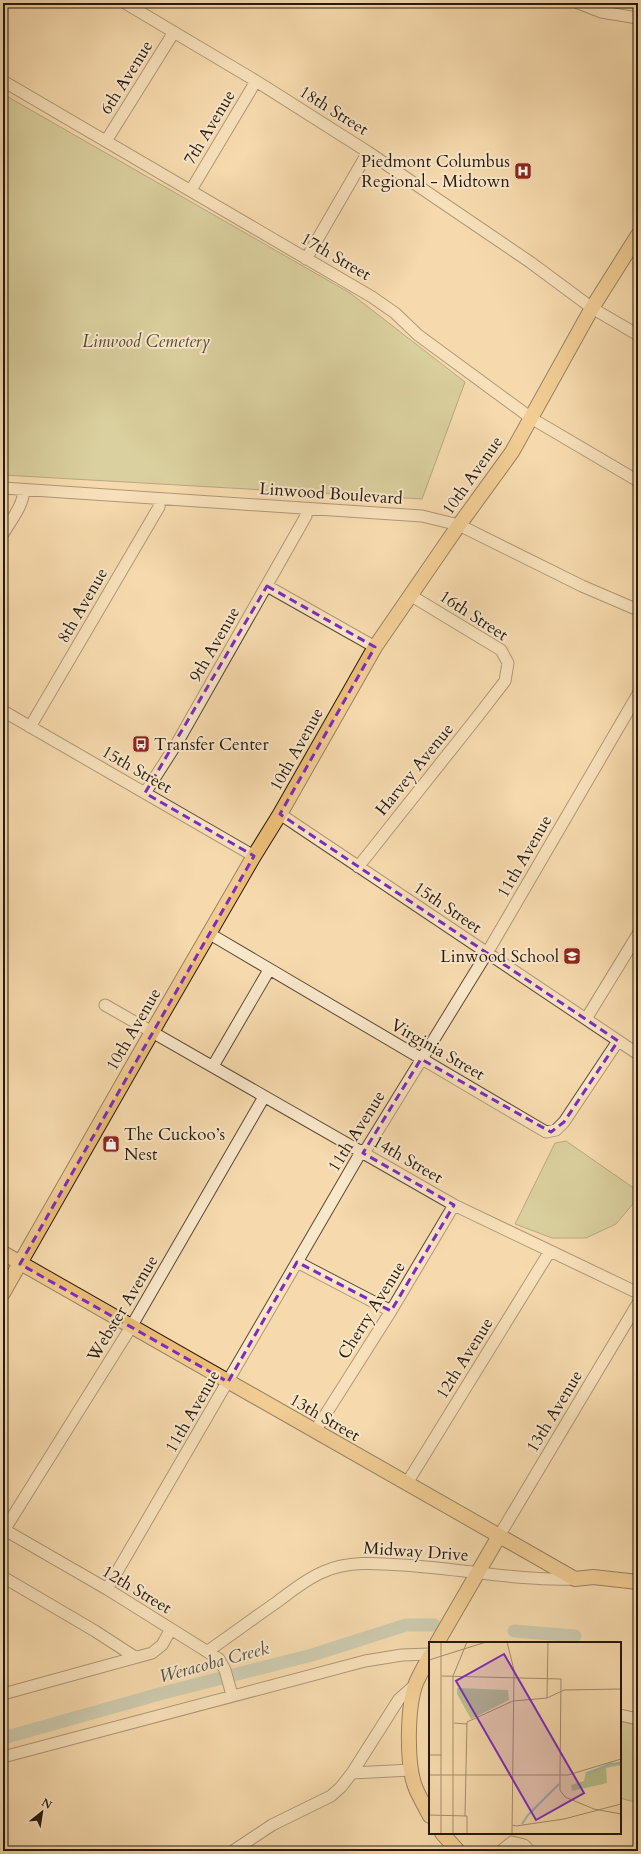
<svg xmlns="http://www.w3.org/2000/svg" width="641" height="1854" viewBox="0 0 641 1854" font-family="Cardo,serif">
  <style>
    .green { fill: #b8c08d; stroke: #706c4d }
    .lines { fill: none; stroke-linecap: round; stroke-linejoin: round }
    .river { stroke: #9eb9b1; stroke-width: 13 }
    .minor-casing { stroke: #5b4935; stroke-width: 13 }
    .major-casing { stroke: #27190d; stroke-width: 16 }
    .minor { stroke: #f9e7ca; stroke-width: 11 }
    .major { stroke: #ebbd76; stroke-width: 14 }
    .marked { fill: none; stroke: #7b2cbf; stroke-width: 3; stroke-dasharray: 8 5; stroke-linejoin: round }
    .labels { text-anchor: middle; stroke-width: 4; stroke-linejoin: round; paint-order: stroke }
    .street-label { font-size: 17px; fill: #27190d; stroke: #f9e7ca }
    .poi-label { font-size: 17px; fill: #27190d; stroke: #f9e7ca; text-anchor: end }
    .park-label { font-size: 17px; font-style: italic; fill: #524b33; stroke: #f9e7ca }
    .water-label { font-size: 18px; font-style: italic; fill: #515146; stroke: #f9e7ca }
    .inset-river { fill: none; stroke: #9eb9b1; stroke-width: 2 }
    .inset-road { fill: none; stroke: #a38d6d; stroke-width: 1 }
    .view { fill: #7b2cbf; fill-opacity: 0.15; stroke: #7b2cbf; stroke-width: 2 }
    .inset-edge { fill: none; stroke: #27190d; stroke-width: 2 }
  </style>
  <rect width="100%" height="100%" fill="#f6daad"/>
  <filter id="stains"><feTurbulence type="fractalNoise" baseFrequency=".005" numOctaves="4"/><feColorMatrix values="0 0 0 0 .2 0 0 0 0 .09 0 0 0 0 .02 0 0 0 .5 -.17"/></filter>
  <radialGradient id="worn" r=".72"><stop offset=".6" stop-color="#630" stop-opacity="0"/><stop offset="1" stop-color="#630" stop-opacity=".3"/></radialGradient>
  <path class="green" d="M3,94L350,293L465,382L422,499L3,475Z
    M566,1141L638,1191V1198L616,1224L586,1238H552L515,1224L555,1143Z
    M620,1721L638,1725V1803L620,1798Z"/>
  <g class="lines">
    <path class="river" d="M514,1631L575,1636
      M3,1738L163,1693L312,1655L406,1625H434"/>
    <defs>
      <path id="minor" d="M125,3L256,81L368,152L530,262L592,308L638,335
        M578,3L601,12L638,18
        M3,81L372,297L395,313L418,335L531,418L638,481
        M106,141L174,32
        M191,190L256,81
        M306,259L368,152
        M3,488L422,516L459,525L582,586L638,610
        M3,534C11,520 23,506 24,490
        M267,586L375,647
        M3,711L254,856
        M30,727L156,512L159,507V499
        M145,793L177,743L306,516V509
        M280,814L638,1054
        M358,867L478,716L505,681L508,663L501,650L410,595
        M210,934L546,1132L556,1130L564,1122L618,1041
        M105,1005L454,1205L638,1293
        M586,1019L638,934
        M213,1066L269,970
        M297,1262L391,1311
        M315,1431L391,1311L454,1205
        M407,1483L550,1251
        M3,1529L107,1589L219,1659L225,1670L232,1695
        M3,1532L131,1327L264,1097
        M499,1536L638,1303
        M3,1577L95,1631L135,1657
        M107,1589L361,1152L367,1148L487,953L638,694
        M208,1651C231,1635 254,1618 277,1602C292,1591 306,1579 323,1572C351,1559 385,1564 415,1566C469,1570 521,1581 575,1579
        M3,1694L152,1653L162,1645L171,1629
        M620,1715L638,1719
        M3,1757L365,1661L402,1655L430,1654
        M352,1773L411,1770
        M233,1851L272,1825L331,1796L341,1787L352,1773L399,1699L416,1684
        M501,1851L512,1842L524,1845L530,1851"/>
      <path id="major" d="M3,1253L575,1579L593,1577L638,1582
        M3,1293L152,1032L254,856L280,814L375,647L454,532L512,452L592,308L638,235
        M437,1643L499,1536
        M430,1656C425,1665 420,1674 416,1683C407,1707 406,1766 416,1789C420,1798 425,1807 430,1816
        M442,1833L458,1851"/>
    </defs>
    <use href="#minor" class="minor-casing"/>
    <use href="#major" class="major-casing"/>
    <use href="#minor" class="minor"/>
    <use href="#major" class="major"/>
  </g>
  <path d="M0 0H641V1854H0ZM267,586L375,647L280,814L618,1041L564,1122L551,1132L421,1059L363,1153L454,1205L391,1311L297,1262L228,1382L20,1264L254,856L145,793Z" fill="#f6daad" fill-opacity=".55" fill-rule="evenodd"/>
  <path class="marked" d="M267,586L375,647L280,814L618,1041L564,1122L551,1132L421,1059L363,1153L454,1205L391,1311L297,1262L228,1382L20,1264L254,856L145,793Z"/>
  <defs>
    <symbol id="hospital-square" viewBox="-11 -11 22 22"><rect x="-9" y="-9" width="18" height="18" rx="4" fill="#8f2418" stroke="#f9e7ca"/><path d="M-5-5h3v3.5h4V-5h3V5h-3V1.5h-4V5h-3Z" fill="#fff"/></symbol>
    <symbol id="bus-square" viewBox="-11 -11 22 22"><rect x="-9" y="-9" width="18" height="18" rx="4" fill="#8f2418" stroke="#f9e7ca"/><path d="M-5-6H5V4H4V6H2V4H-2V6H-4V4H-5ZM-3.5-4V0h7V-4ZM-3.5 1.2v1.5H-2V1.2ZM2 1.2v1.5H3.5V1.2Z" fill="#fff"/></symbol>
    <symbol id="school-square" viewBox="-11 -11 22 22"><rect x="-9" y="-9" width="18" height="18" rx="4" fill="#8f2418" stroke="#f9e7ca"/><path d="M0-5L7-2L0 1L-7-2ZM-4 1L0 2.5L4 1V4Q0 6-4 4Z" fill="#fff"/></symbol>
    <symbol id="shop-square" viewBox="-11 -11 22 22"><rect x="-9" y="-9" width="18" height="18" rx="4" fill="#8f2418" stroke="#f9e7ca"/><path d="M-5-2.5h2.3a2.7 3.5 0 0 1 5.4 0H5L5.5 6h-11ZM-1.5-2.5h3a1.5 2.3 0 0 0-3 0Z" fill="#fff"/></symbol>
  </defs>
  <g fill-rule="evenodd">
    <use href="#hospital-square" x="513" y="161" width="20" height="20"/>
    <use href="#bus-square" x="131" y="734" width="20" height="20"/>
    <use href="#school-square" x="562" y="946" width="20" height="20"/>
    <use href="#shop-square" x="101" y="1134" width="20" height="20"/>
  </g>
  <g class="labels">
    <g class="street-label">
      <text transform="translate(126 77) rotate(-58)" y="6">6th Avenue</text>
      <text transform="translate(334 110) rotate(32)" y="6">18th Street</text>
      <text transform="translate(209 127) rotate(-59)" y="6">7th Avenue</text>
      <text transform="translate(336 256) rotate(30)" y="6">17th Street</text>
      <text transform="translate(472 475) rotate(-55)" y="6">10th Avenue</text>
      <text transform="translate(331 493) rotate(4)" y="6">Linwood Boulevard</text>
      <text transform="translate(82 605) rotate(-60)" y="6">8th Avenue</text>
      <text transform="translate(474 615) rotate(33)" y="6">16th Street</text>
      <text transform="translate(214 644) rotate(-60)" y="6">9th Avenue</text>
      <text transform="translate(296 749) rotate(-61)" y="6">10th Avenue</text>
      <text transform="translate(137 769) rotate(30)" y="6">15th Street</text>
      <text transform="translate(414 769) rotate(-51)" y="6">Harvey Avenue</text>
      <text transform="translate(524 856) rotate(-60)" y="6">11th Avenue</text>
      <text transform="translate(448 907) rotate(34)" y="6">15th Street</text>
      <text transform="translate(133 1029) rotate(-60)" y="6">10th Avenue</text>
      <text transform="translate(438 1049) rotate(30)" y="6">Virginia Street</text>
      <text transform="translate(356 1131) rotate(-58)" y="6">11th Avenue</text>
      <text transform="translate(408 1159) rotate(30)" y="6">14th Street</text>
      <text transform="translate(122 1308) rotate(-59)" y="6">Webster Avenue</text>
      <text transform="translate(371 1310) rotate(-58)" y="6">Cherry Avenue</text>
      <text transform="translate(464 1358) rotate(-58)" y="6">12th Avenue</text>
      <text transform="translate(192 1411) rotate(-60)" y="6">11th Avenue</text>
      <text transform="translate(554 1411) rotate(-59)" y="6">13th Avenue</text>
      <text transform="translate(325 1417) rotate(30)" y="6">13th Street</text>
      <text transform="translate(416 1551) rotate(4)" y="6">Midway Drive</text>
      <text transform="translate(137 1589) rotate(31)" y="6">12th Street</text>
    </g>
    <g class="poi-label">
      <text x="510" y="167">Piedmont Columbus<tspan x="510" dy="20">Regional - Midtown</tspan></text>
      <text x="154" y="750" text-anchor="start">Transfer Center</text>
      <text x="559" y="962">Linwood School</text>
      <text x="124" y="1140" text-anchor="start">The Cuckoo’s<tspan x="124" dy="20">Nest</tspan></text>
    </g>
    <g class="park-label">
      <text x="146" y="347">Linwood Cemetery</text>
    </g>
    <g class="water-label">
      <text transform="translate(214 1662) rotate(-15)" y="6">Weracoba Creek</text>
    </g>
  </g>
  <g transform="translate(429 1642)">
    <rect width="192" height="192" fill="#f6daad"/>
    <path d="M28,46L79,48L80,58L42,77L28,52ZM192,119V123L177,126L178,141L143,149L142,143L155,139L157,130Z" fill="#b8c08d"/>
    <path class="inset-river" d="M157,132L181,122L192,121M93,182L99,173L130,142"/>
    <path class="inset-road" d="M78,0L85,28L83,192M0,18L57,0M13,34L132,37L131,133M118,56L119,0M25,81L38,82M0,113H13M0,133H139L192,117M131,133V148L136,155L165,167L192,172M0,173L38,174V192M36,174L38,80L84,59L118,56L135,48L192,47M83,183L87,184L135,177L192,162M12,192V0M24,192V34L38,0"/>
    <path class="view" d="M75,12L155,151L107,178L27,39Z"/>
    <rect width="192" height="192" class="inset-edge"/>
  </g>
  <rect width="641" height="1854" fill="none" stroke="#f6daad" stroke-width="16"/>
  <rect x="4" y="4" width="633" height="1846" fill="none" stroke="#27190d" stroke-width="2"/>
  <rect x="8" y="8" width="625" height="1838" fill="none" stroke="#27190d"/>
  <g transform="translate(42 1812) rotate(30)" stroke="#f9e7ca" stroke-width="3" paint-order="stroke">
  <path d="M0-3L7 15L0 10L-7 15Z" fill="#27190d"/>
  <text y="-6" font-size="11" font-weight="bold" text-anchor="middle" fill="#27190d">N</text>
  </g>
  <rect width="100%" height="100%" filter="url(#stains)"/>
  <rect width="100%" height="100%" fill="url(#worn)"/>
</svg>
